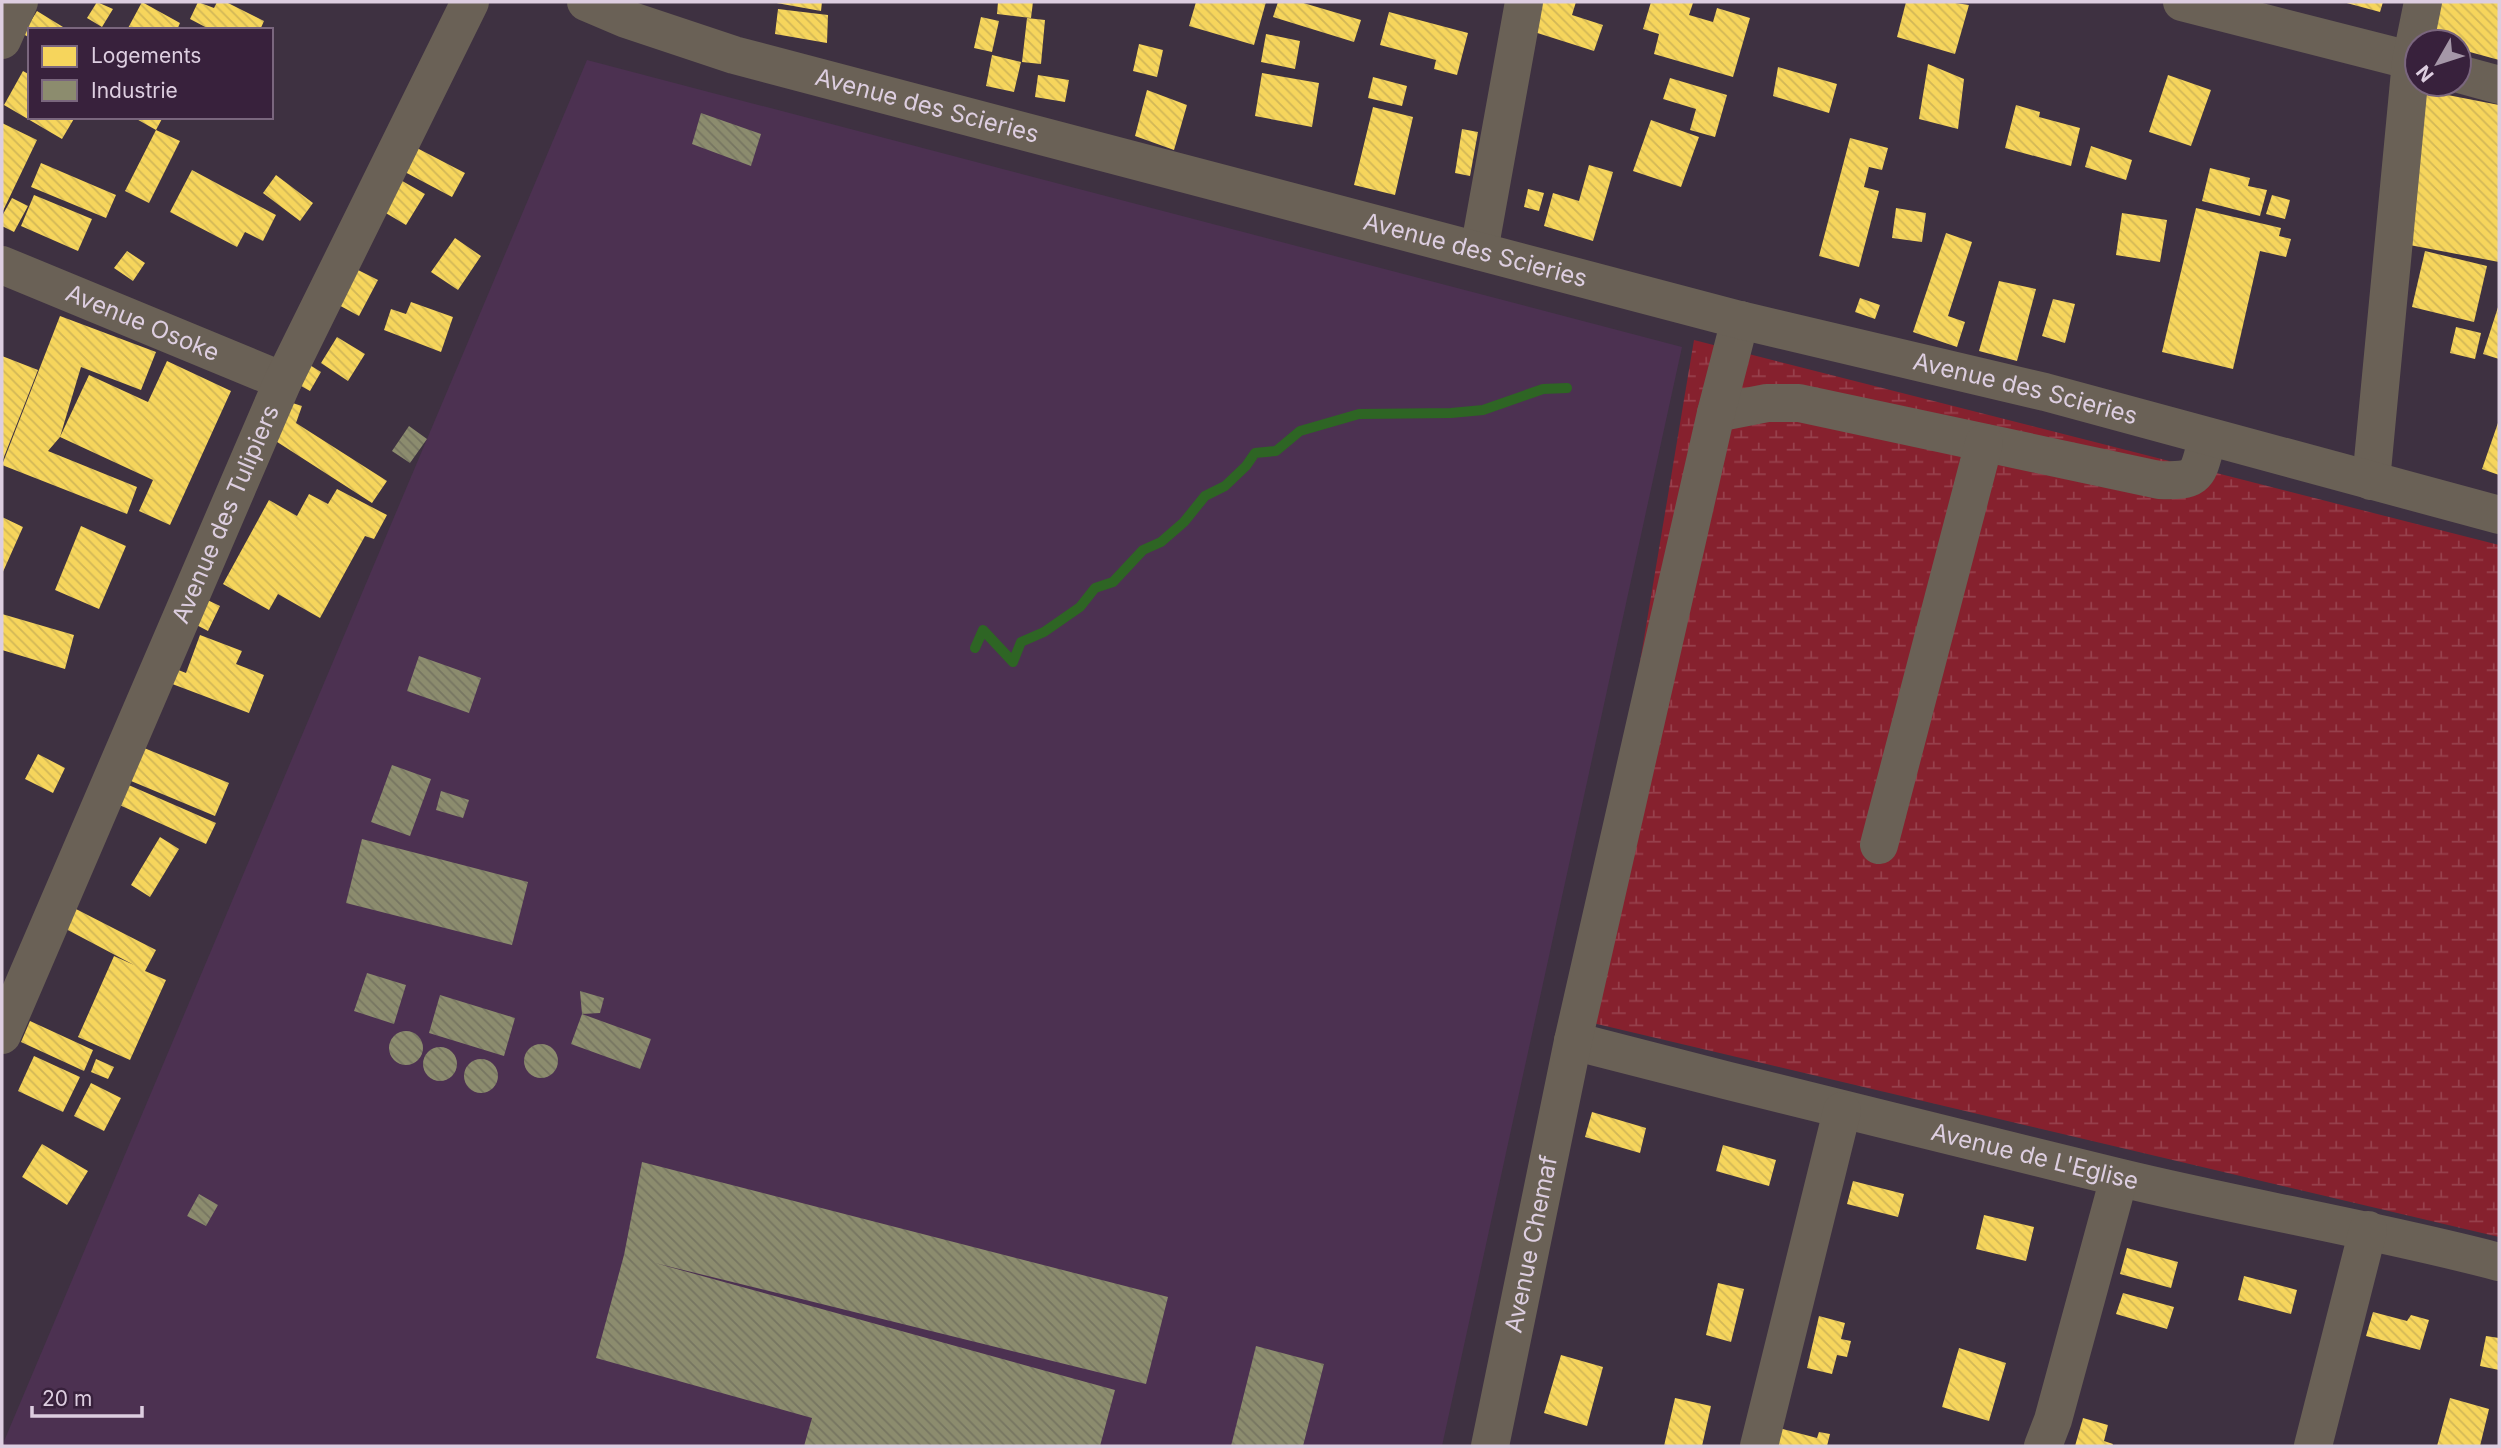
<svg xmlns="http://www.w3.org/2000/svg" width="2501" height="1448" viewBox="0 0 2501 1448" font-family="Inter,sans-serif">
  <style>
    .built { fill: #4c3151 }
    .wetland { fill: url(#wetland-marsh) }
    .homes { fill: url(#homes-back-hatch) }
    .industry { fill: url(#industry-back-hatch) }
    .lines { fill: none; stroke-linecap: round; stroke-linejoin: round }
    .stream { stroke: #2e6524; stroke-width: 10 }
    .minor { stroke: #6a6156; stroke-width: 38 }
    .tertiary { stroke: #6a6156; stroke-width: 38 }
    .labels { text-anchor: middle; stroke-width: 7; stroke-linejoin: round; paint-order: stroke }
    .street-label { font-size: 24px; fill: #ddcee0; stroke: #38213c }
  </style>
  <defs>
    <pattern id="wetland-marsh" width="20" height="14" patternUnits="userSpaceOnUse" patternTransform="scale(1.75)"><rect width="20" height="14" fill="#86212e"/><path d="M1 5h8M5 5V1M11 12h8M15 12V8" fill="none" stroke="#97404c"/></pattern>
    <pattern id="homes-back-hatch" width="6" height="6" patternUnits="userSpaceOnUse" patternTransform="scale(1.75)"><rect width="6" height="6" fill="#f6d55c"/><path d="M-1 5l2 2M0 0l6 6M5-1l2 2" fill="none" stroke="#d2b757"/></pattern>
    <pattern id="industry-back-hatch" width="6" height="6" patternUnits="userSpaceOnUse" patternTransform="scale(1.75)"><rect width="6" height="6" fill="#8c8c6e"/><path d="M-1 5l2 2M0 0l6 6M5-1l2 2" fill="none" stroke="#767561"/></pattern>
  </defs>
  <rect width="100%" height="100%" fill="#3e3141"/>
  <path class="built" d="M587,60L1682,347L1442,1446H2Z"/>
  <path class="wetland" d="M1694,340L2499,545V1237L1580,1020Z"/>
  <path class="homes" d="M97,2L113,9L102,27L87,18Z
    M142,2L180,23L177,30H127Z
    M198,2L214,8L217,2H226L264,21L260,30H211L190,19Z
    M771,2H822L821,11Z
    M998,2H1033L1031,18L997,14Z
    M1196,2H1266L1254,45L1189,26Z
    M1278,2H1300L1361,20L1354,42L1273,17Z
    M1530,2H1576L1572,15L1603,25L1594,51L1522,28Z
    M1651,2L1693,3L1689,15L1713,22L1717,8L1750,18L1733,77L1654,54L1659,34L1643,29Z
    M1906,2H1949L1969,5L1955,54L1897,37Z
    M2343,2H2383L2380,12Z
    M2432,2H2499V60L2459,49V42H2431Z
    M778,9L828,15L827,43L775,34Z
    M37,11L63,27L62,30H30V38L23,34Z
    M1389,12L1468,33L1457,75L1434,69L1436,60L1380,45Z
    M981,17L999,21L992,52L974,48Z
    M1027,18L1045,20L1041,64L1022,62Z
    M1266,34L1300,41L1295,69L1261,62Z
    M1139,44L1163,50L1157,77L1133,71Z
    M992,55L1021,62L1014,92L986,86Z
    M1928,64L1964,79L1958,129L1919,119Z
    M1778,67L1837,84L1829,113L1773,96Z
    M23,71L30,75V117H75L62,139L4,105Z
    M1262,73L1319,83L1312,127L1255,116Z
    M1038,75L1069,80L1065,102L1035,97Z
    M2168,75L2211,90L2191,146L2149,132Z
    M1373,77L1407,86L1402,106L1368,98Z
    M1670,78L1727,95L1715,137L1690,130L1696,109L1663,99Z
    M1147,90L1187,105L1174,150L1135,136Z
    M2427,91L2499,105V262L2399,243Z
    M2016,105L2040,112L2039,117L2080,128L2071,166L2005,148Z
    M1373,107L1413,117L1395,195L1354,185Z
    M133,117H163L156,130Z
    M1651,120L1699,137L1681,187L1633,171Z
    M2,123L37,140L2,213Z
    M1462,129L1478,132L1470,176L1455,173Z
    M156,130L180,141L149,203L125,191Z
    M1850,138L1888,148L1882,170L1869,167L1864,187L1879,191L1859,267L1819,256Z
    M2091,146L2132,160L2126,180L2085,167Z
    M415,147L465,173L452,197L403,171Z
    M41,163L116,195L106,218L31,187Z
    M1589,165L1613,172L1593,241L1544,226L1553,193L1579,201Z
    M2210,168L2250,178L2248,186L2267,190L2260,216L2202,201Z
    M192,170L276,215L263,241L245,232L237,247L170,212Z
    M276,175L313,203L300,221L263,193Z
    M397,178L425,194L406,225L379,209Z
    M1528,189L1544,193L1539,211L1524,207Z
    M34,195L92,219L78,251L21,226Z
    M2272,195L2290,200L2285,219L2266,214Z
    M12,198L28,206L14,232L2,226V216Z
    M1896,208L1926,213L1922,242L1892,238Z
    M2196,208L2281,228L2279,236L2291,239L2286,257L2260,251L2233,369L2162,352Z
    M2122,213L2167,220L2160,262L2116,255Z
    M1946,233L1972,242L1948,316L1965,322L1957,347L1913,332Z
    M455,238L481,256L458,290L431,272Z
    M127,251L145,263L133,281L114,268Z
    M2425,251L2487,266L2474,322L2412,307Z
    M354,268L378,280L359,316L335,303Z
    M1999,281L2036,289L2017,361L1979,351Z
    M1860,298L1880,305L1875,319L1855,312Z
    M2053,299L2075,304L2065,343L2042,336Z
    M411,302L453,317L441,352L384,330L391,309L406,314Z
    M2499,304V359L2483,354Z
    M60,316L156,352L141,390L81,367L60,437L89,375L148,402L167,361L231,391L170,525L139,511L153,480L60,437L48,451L137,487L127,514L2,465Z
    M2456,327L2481,333L2475,359L2450,353Z
    M337,337L365,354L348,381L321,363Z
    M2,356L38,370L2,462Z
    M305,362L321,372L310,391L294,382Z
    M283,400L302,406L296,423L387,481L372,503L271,438Z
    M2499,420V475L2482,469Z
    M337,489L387,515L374,539L365,536L320,618L278,594L269,610L223,584L269,500L297,516L309,494L328,504Z
    M2,517L23,527L2,574Z
    M81,526L126,546L99,609L55,590Z
    M199,596L220,606L208,631L187,620Z
    M2,614L74,635L65,669L2,650Z
    M200,635L242,651L236,664L264,675L249,713L167,682L173,668L186,673Z
    M132,743L229,783L215,816L119,776Z
    M38,754L65,768L53,793L25,779Z
    M124,783L216,823L206,844L115,803Z
    M160,837L179,849L150,897L131,885Z
    M74,908L156,950L145,971L166,980L130,1060L78,1037L114,956L134,965L64,928Z
    M30,1021L93,1050L84,1071L21,1042Z
    M34,1056L80,1077L63,1112L18,1091Z
    M96,1059L114,1067L108,1079L91,1072Z
    M91,1083L121,1098L104,1131L74,1116Z
    M1592,1112L1646,1128L1640,1153L1585,1137Z
    M42,1144L88,1171L67,1205L22,1177Z
    M1723,1145L1776,1160L1769,1186L1716,1171Z
    M1853,1181L1904,1194L1898,1217L1847,1204Z
    M1984,1215L2034,1227L2026,1261L1976,1249Z
    M2127,1248L2178,1262L2171,1288L2120,1274Z
    M2244,1276L2297,1290L2291,1314L2238,1300Z
    M1718,1283L1744,1289L1731,1342L1706,1335Z
    M2123,1293L2174,1307L2167,1329L2116,1314Z
    M2373,1312L2407,1321L2411,1315L2429,1320L2420,1350L2366,1336Z
    M1819,1316L1845,1323L1841,1339L1851,1341L1847,1357L1837,1355L1832,1374L1807,1368Z
    M2486,1336L2499,1338V1370L2480,1366Z
    M1959,1348L2006,1363L1989,1421L1942,1407Z
    M1561,1355L1603,1367L1587,1426L1544,1413Z
    M1675,1398L1711,1406L1702,1446H1664Z
    M2450,1398L2489,1409L2480,1446H2437Z
    M2083,1418L2108,1425L2104,1441L2113,1444L2112,1446H2075Z
    M1775,1427L1817,1438L1819,1432L1830,1434L1827,1446H1769Z"/>
  <path class="industry" d="M701,113L761,134L751,166L692,144Z
    M409,426L427,439L410,463L392,451Z
    M419,656L481,678L469,713L407,691Z
    M392,765L431,779L410,836L371,822Z
    M441,791L469,800L463,818L436,810Z
    M362,839L528,882L512,945L346,903Z
    M367,973L406,985L394,1024L354,1011Z
    M580,991L604,998L600,1013L582,1014L651,1039L640,1069L571,1044L582,1014Z
    M440,995L515,1018L504,1056L429,1033Z
    M389 1048a17 17 0 1 1 34 0a17 17 0 1 1-34 0Z
    M524 1061a17 17 0 1 1 34 0a17 17 0 1 1-34 0Z
    M423 1064a17 17 0 1 1 34 0a17 17 0 1 1-34 0Z
    M464 1076a17 17 0 1 1 34 0a17 17 0 1 1-34 0Z
    M642,1162L1168,1297L1146,1384L655,1263L1115,1390L1100,1446H804L812,1418L596,1358L624,1255Z
    M199,1194L218,1205L206,1226L187,1216Z
    M1256,1346L1324,1364L1303,1446H1231Z"/>
  <g class="lines">
    <path class="stream" d="M975,648L983,630L1013,662L1021,642L1044,632L1080,607L1095,588L1113,582L1143,550L1161,542L1184,522L1205,496L1225,486L1246,466L1255,453L1276,451L1300,431L1359,414L1451,413L1483,410L1543,389L1567,388"/>
    <g class="minor">
      <path d="M2182,2L2417,62"/>
      <path d="M2,40L19,2"/>
      <path d="M2459,74L2499,85"/>
      <path d="M1479,251L1524,2"/>
      <path id="s1" d="M2,265L283,381"/>
      <path d="M1716,413L1767,403H1799L2159,480C2202,482 2197,474 2208,437"/>
      <path d="M2371,481L2411,61L2423,2"/>
      <path d="M1879,845L1984,443"/>
      <path id="s2" d="M2,1035L283,381L470,2"/>
      <path id="s3" d="M1573,1041C1754,1088 1936,1133 2117,1177C2244,1208 2373,1229 2499,1262"/>
      <path id="s4" d="M1490,1446L1573,1041L1716,413L1740,320"/>
      <path d="M1759,1446L1842,1111"/>
      <path d="M2043,1446L2053,1420L2119,1178"/>
      <path d="M2313,1446L2368,1230"/>
    </g>
    <path class="tertiary" id="s5" d="M586,2L626,19L734,55L1740,320L2045,392L2499,515"/>
  </g>
  <g class="labels">
    <g class="street-label">
      <text dy="8" stroke="none"><textPath href="#s5" startOffset="357">Avenue des Scieries</textPath></text>
      <text dy="8" stroke="none"><textPath href="#s5" startOffset="924">Avenue des Scieries</textPath></text>
      <text dy="8" stroke="none"><textPath href="#s1" startOffset="152">Avenue Osoke</textPath></text>
      <text dy="8" stroke="none"><textPath href="#s5" startOffset="1491">Avenue des Scieries</textPath></text>
      <text dy="8" stroke="none"><textPath href="#s2" startOffset="567">Avenue des Tulipiers</textPath></text>
      <text dy="8" stroke="none"><textPath href="#s3" startOffset="476">Avenue de L'Eglise</textPath></text>
      <text dy="8" stroke="none"><textPath href="#s4" startOffset="206">Avenue Chemaf</textPath></text>
    </g>
  </g>
  <rect width="2501" height="1448" fill="none" stroke="#ddcee0" stroke-width="7"/>
  <rect x="28" y="28" width="245" height="91" fill="#38213c" stroke="#7a667e" stroke-width="2"/>
  <rect x="42" y="46" width="35" height="21" fill="#f6d55c" stroke="#7a667e" stroke-width="2"/>
  <text x="91" y="63" font-size="21" fill="#ddcee0">Logements</text>
  <rect x="42" y="80" width="35" height="21" fill="#8c8c6e" stroke="#7a667e" stroke-width="2"/>
  <text x="91" y="98" font-size="21" fill="#ddcee0">Industrie</text>
  <g transform="translate(2438 63) rotate(231)"><circle r="33" fill="#38213c" stroke="#7a667e" stroke-width="2"/>
  <path d="M0-5L12 26L0 18L-12 26Z" fill="#a597a8"/>
  <text y="-10" font-size="19" font-weight="bold" text-anchor="middle" fill="#ddcee0">N</text>
  </g>
  <path d="M32 1406v10h110v-10" fill="none" stroke="#ddcee0" stroke-width="3.5"/>
  <text x="42" y="1406" font-size="21" fill="#ddcee0" stroke="#38213c" stroke-width="5" paint-order="stroke">20 m</text>
</svg>
